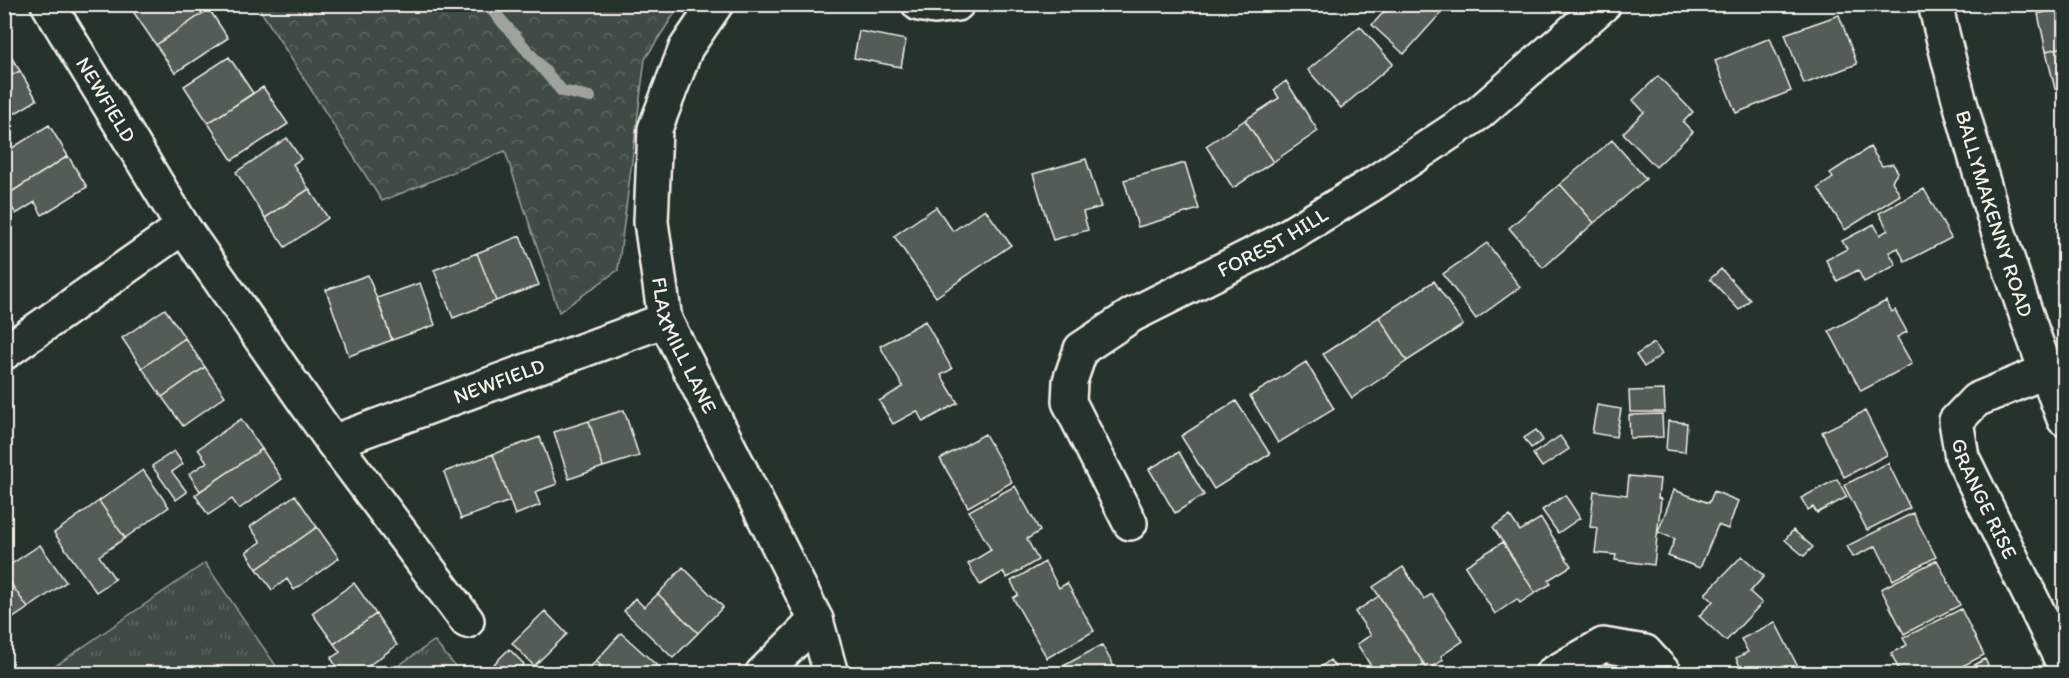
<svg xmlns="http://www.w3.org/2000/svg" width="2069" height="678" viewBox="0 0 2069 678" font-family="Itim,sans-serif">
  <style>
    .grass { fill: url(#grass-tufts); stroke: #9a9e96; stroke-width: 1.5 }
    .park { fill: url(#park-crowns); stroke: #9a9e96; stroke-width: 1.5 }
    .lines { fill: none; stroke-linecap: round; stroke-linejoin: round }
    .stream { stroke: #9fa39b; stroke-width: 12 }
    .building { fill: #525c55; stroke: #f4f1e8; stroke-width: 1.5 }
    .minor-casing { stroke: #f4f1e8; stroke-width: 38 }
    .minor { stroke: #26332d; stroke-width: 33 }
    .labels { text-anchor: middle; stroke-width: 6; stroke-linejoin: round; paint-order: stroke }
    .street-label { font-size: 21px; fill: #f4f1e8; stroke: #26332d }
  </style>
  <defs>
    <pattern id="grass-tufts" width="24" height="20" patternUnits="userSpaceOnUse" patternTransform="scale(1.5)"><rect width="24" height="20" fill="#414b45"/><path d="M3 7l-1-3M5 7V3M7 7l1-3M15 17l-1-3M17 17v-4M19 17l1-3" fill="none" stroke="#5d6560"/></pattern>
    <pattern id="park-crowns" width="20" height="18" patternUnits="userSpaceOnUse" patternTransform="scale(1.5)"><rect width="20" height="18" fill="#414b45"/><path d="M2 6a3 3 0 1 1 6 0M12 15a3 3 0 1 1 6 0" fill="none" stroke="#5d6560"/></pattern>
  </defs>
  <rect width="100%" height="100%" fill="#26332d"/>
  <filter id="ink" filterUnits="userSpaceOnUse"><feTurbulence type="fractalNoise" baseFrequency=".0167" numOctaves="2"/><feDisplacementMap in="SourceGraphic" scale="12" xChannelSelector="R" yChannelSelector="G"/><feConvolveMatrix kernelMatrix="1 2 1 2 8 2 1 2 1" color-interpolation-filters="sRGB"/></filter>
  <g filter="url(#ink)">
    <path class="grass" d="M205,563L281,673H45Z
      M434,641L461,673H388Z"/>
    <path class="park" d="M257,5H680L645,59L618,270L559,312L505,151L382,201Z"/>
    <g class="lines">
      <path class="stream" d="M487,4L562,91L590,97"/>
    </g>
    <path class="building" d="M128,4H206L209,9L156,45Z
      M1391,4H1449L1404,54L1372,25Z
      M2064,7V47L2046,51L2038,14Z
      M209,9L228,38L175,73L156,45Z
      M1839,15L1857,64L1804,84L1785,34Z
      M1360,26L1393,64L1341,108L1308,70Z
      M859,31L906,40L901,67L854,58Z
      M1770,38L1791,91L1736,113L1715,61Z
      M4,46L20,71L4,79Z
      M2064,47V87L2055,89L2046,51Z
      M229,57L253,93L208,123L184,86Z
      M20,71L37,100L4,120V79Z
      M1658,76L1693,112L1683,122L1693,132L1656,167L1623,133L1644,112L1633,100Z
      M1286,81L1318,131L1273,162L1245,120L1279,98L1274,90Z
      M263,87L288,124L232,160L208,123Z
      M1245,120L1273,162L1233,188L1206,146Z
      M49,125L68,156L5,196L4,153Z
      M287,138L301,159L293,164L309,189L265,218L236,172Z
      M1612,140L1646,179L1594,223L1560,184Z
      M1870,147L1882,166L1893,164L1898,172L1892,181L1900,195L1845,230L1818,188L1833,178L1830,173Z
      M68,156L87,187L42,215L35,202L16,214L5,196Z
      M1086,159L1101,207L1083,212L1088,230L1053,240L1033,174Z
      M1185,163L1199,209L1138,227L1124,180Z
      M1560,184L1594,223L1543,268L1509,228Z
      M309,189L328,218L285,247L265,218Z
      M1924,189L1951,238L1905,262L1898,248L1889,252L1896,265L1864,282L1858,270L1837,281L1826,260L1847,249L1842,241L1874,224L1880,235L1888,230L1879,213Z
      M936,207L953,231L985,209L1011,245L936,297L894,236Z
      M520,236L539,285L496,301L477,253Z
      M1487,243L1520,287L1476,319L1443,274Z
      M477,253L496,301L453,318L434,270Z
      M1721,269L1750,300L1739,310L1710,279Z
      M368,275L392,340L349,356L326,290Z
      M1434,281L1463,325L1407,361L1379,317Z
      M420,283L435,325L392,340L377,298Z
      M1886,301L1892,312L1895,310L1907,332L1897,337L1912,364L1861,391L1829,331Z
      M165,309L185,338L142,368L122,338Z
      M1379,317L1407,361L1352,398L1323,354Z
      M925,321L952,369L941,375L958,403L923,422L917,411L893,424L879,401L903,387L880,346Z
      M185,338L205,367L162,397L142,368Z
      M1654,343L1662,354L1644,367L1636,355Z
      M1306,362L1334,409L1278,443L1250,396Z
      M205,367L225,396L183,426L162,397Z
      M1664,390L1665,412H1630L1629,391Z
      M1236,401L1270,454L1214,489L1181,436Z
      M1597,405L1621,409L1616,437L1592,433Z
      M624,410L639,456L603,467L589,421Z
      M1865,411L1887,455L1844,477L1822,432Z
      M1662,414L1663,437L1630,438L1629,415Z
      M241,419L262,449L200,491L189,474L207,462L198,449Z
      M589,421L603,467L569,479L554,432Z
      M1668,421L1687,423L1685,452L1666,450Z
      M1536,430L1543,440L1531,448L1524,438Z
      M985,434L1012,482L968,507L940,459Z
      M1560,436L1569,449L1542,467L1533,454Z
      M540,437L557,484L535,492L540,505L515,515L493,454Z
      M262,449L282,479L239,509L232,499L208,515L195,495Z
      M174,451L183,464L172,472L187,492L176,500L152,466Z
      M1179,452L1204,495L1175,513L1149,469Z
      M493,454L510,501L461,519L444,472Z
      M1888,463L1910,508L1867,530L1844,485Z
      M143,470L169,507L125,538L99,501Z
      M1629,476L1660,479L1658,498L1661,499L1654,565L1615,560L1616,555L1595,553L1598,528L1590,527L1594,491L1627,495Z
      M1837,479L1847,497L1817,513L1813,507L1808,510L1801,498Z
      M1015,486L1040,531L1027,539L1038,560L1007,578L1003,572L980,585L968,564L991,550L969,511Z
      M1674,490L1709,503L1714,491L1738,501L1728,529L1718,525L1700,568L1668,556L1675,539L1658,532Z
      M295,495L317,527L257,569L246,552L261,542L250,527Z
      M1565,495L1580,518L1558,533L1542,510Z
      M99,501L125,538L99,556L115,579L96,592L54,533Z
      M1913,513L1936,557L1893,580L1876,546L1853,557L1847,546Z
      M1510,516L1520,531L1541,518L1571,566L1548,580L1551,584L1535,593L1493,527Z
      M317,527L339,558L294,590L287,579L272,590L257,569Z
      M1793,530L1813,547L1804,556L1785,540Z
      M1503,542L1535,593L1520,603L1517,599L1495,614L1465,566Z
      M40,545L66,582L28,608L4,574V569Z
      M1742,556L1764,576L1750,592L1762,603L1726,641L1699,616L1713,601L1705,594Z
      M1937,560L1960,605L1904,634L1881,589Z
      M1045,562L1059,588L1067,583L1094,631L1047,658L1013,598L1018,595L1011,581Z
      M683,567L723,607L698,633L658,594Z
      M1403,567L1424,599L1432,594L1463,641L1441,656L1443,660L1428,670L1373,587Z
      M4,574L28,608L4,624Z
      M354,583L376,614L334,644L312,613Z
      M658,594L698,633L673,658L624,611L635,598L644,607Z
      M1379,596L1428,670L1422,674H1376L1357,644L1371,635L1355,612Z
      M1961,609L1984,655L1947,674H1925L1922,667L1910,674H1901L1891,653L1907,645L1903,638Z
      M545,611L567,634L534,666L512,643Z
      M376,614L397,645L357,674L351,669L341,674L331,658L340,652L334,644Z
      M1775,622L1800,671L1795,674H1744L1736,658L1748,652L1741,639Z
      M621,633L662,670L659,674H610L596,661Z
      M1102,645L1118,674H1056L1054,671Z
      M509,649L524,664L515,674H484Z
      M1985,659L1992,674H1958Z
      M1330,660L1340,674H1312Z
      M596,661L610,674H584Z"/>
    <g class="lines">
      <defs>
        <g id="minor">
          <path id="s1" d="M48,4L183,227L333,442L467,621"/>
          <path id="s2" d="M716,4L686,48L655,129L651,222L665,320L816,620L831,674"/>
          <path d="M919,4L935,7L957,4"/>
          <path id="s3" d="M1935,4C1968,145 2013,284 2064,419"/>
          <path d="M4,353L183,227"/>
          <path id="s4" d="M2046,371L1976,400L1956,421L1962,457L2064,665"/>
          <path id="s5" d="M333,442L665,320"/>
          <path id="s6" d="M1130,523L1069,402L1070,381L1081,349L1132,315L1276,243L1374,183L1479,113L1604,4"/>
          <path d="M762,674L816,620"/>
          <path d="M1552,674L1603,645L1645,652L1665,674"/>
        </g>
      </defs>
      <use href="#minor" class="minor-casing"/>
      <use href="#minor" class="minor"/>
    </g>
  </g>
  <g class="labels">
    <g class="street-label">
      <text dy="7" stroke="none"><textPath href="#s1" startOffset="112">NEWFIELD</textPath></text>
      <text dy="7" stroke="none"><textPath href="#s3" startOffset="218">BALLYMAKENNY ROAD</textPath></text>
      <text dy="7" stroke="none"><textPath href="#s6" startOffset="410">FOREST HILL</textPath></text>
      <text dy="7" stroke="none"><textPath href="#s2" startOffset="362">FLAXMILL LANE</textPath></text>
      <text dy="7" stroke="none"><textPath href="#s5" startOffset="177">NEWFIELD</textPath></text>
      <text dy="7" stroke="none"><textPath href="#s4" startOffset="188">GRANGE RISE</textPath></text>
    </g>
  </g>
  <rect width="2069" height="678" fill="none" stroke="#26332d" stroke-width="24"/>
  <rect x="12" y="12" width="2045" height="654" fill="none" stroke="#f4f1e8" stroke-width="2" filter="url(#ink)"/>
</svg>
